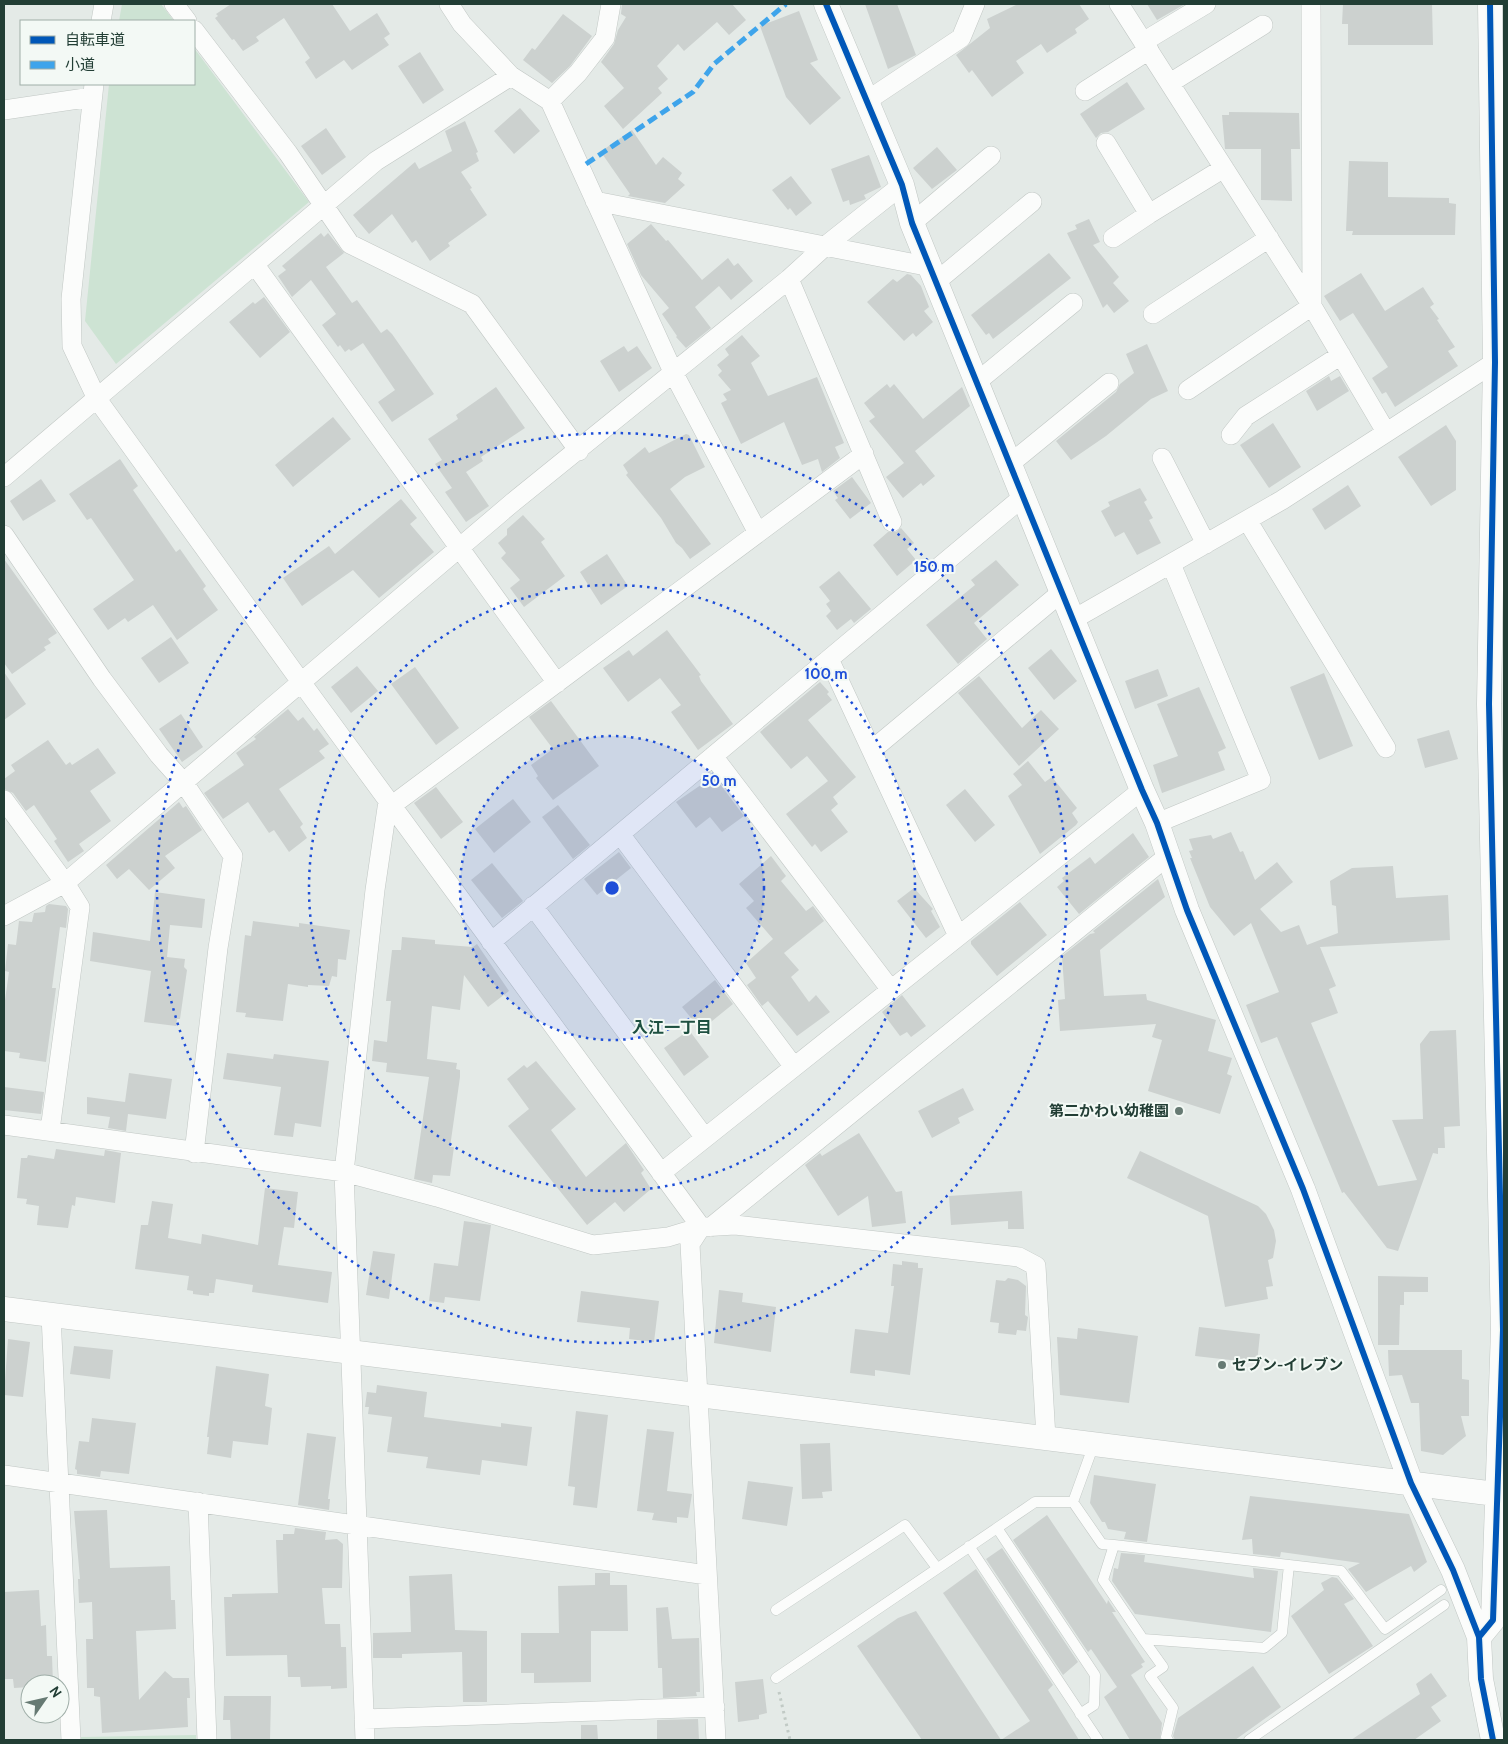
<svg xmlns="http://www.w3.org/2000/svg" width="1508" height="1744" viewBox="0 0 1508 1744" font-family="Cabin,'Noto Sans JP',sans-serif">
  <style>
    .green { fill: #cde3d3 }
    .building { fill: #ccd1cf }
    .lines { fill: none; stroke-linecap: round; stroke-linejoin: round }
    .service-casing { stroke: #c1c7c4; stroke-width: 11 }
    .minor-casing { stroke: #c1c7c4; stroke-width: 20 }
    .tertiary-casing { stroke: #c1c7c4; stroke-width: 25 }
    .path { stroke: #c1cac5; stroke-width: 3; stroke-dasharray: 2.5 4; stroke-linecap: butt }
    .service { stroke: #fbfcfb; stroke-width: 10 }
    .minor { stroke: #fbfcfb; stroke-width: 19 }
    .tertiary { stroke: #fbfcfb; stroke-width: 24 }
    .quiet { stroke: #3ea4eb; stroke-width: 5; stroke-dasharray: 10 5; stroke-linecap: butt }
    .cycleway-casing { stroke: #f3f9f5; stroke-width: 9 }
    .cycleway { stroke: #0057b8; stroke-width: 6 }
    .ring { fill: none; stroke: #1d4ed8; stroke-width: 2.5; stroke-dasharray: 2.5 5 }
    .poi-dot { fill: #667a73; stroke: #f3f9f5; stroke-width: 2 }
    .labels { text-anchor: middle; stroke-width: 4; stroke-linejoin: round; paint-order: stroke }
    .poi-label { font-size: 15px; font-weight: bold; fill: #223e35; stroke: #f3f9f5; text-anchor: end }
    .neighbourhood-label { font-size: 16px; font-weight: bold; fill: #1e5041; stroke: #f3f9f5 }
    .centre { fill: #1d4ed8; stroke: #f3f9f5; stroke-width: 2.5 }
    .ring-label { font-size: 15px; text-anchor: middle; font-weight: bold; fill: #1d4ed8; stroke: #f3f9f5; stroke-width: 4; stroke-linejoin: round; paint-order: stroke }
  </style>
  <rect width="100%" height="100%" fill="#e4eae7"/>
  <path class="green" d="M122,4H161L174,21H119Z
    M194,48L309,202L116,364L85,321L109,84H194Z
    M196,1735V1740H81V1737Z"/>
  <path class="building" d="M231,4H332L350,31L377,13L390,34L384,38L389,45L352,70L344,60L316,79L305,62L310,58L284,18L256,37L259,41L243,51L234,39L232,40L215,18L218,16L216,14Z
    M622,4H732L746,20L729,35L717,22L684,51L678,44L657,66L668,79L658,88L662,93L623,129L604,106L624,88L601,62L614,44L618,30L626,17L621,14Z
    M865,4H897L916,55L888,69Z
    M1018,4H1079L1089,19L1075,29L1077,33L1047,53L1041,44L1016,61L1024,73L992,97L972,70L969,73L956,55L990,28L987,19Z
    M1147,4H1185L1157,20Z
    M1343,4H1432L1433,45H1348V24H1342Z
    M799,11L818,60L810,63L841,98L810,125L786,97L760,26Z
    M563,14L592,36L570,66L552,83L523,60L532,48L535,50Z
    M420,52L444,90L423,104L398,66Z
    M1127,82L1145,109L1108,132L1101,133L1096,138L1080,114Z
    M520,108L540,131L514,154L494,131Z
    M1229,112L1299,113L1300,149H1291L1292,201L1261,200V149H1225L1222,115H1229Z
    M465,121L478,152L476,153L479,161L461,172L472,188L470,189L487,215L448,243L450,246L430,261L416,240L412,243L392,214L369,234L353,215L415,162L419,169L452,151L445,131Z
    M326,128L346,157L322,175L301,146Z
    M632,130L656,165L663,157L682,173L678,179L685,185L665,203L628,196L630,194L603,155L606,154L603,150Z
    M937,147L957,170L932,189L913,168Z
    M869,155L881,187L864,195L866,199L850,205L849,200L843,202L831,169Z
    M1349,161L1388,162V197L1449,198V203L1456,204L1455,235H1352L1353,231H1346Z
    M791,176L812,203L796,216L790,208L788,210L772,190Z
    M1089,219L1100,242L1093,245L1119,277L1113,283L1129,301L1114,313L1107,304L1103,308L1067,233L1077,229L1075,225Z
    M651,224L666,241L668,240L702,280L728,258L734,266L738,263L753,281L731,300L719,286L695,307L711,328L686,348L676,337L677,336L662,314L669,308L641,275L627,244Z
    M321,233L324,237L328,233L344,253L326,267L352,303L357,300L381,333L387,329L392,334L434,394L392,422L378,402L395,390L363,343L351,351L349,349L345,352L340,345L338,347L322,325L336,314L311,280L292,297L278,276L286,270L282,266Z
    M1049,253L1071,278L993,339L989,333L986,335L971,315Z
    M1361,273L1385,311L1423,287L1434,304L1430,307L1439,319L1437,320L1455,347L1448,351L1458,366L1395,407L1386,392L1382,394L1372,378L1388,367L1353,313L1340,321L1324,296Z
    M907,274L911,275L921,286L929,307L924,311L933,322L916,337L913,333L904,341L867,302L893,279L897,282Z
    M264,297L290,332L260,358L229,322L253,302L255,304Z
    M742,335L760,356L751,363L768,396L817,377L844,443L835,447L840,458L822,472L818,459L802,465L784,422L741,444L721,403L727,400L723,394L731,390L718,375L722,371L717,365L729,355L725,349Z
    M1147,344L1168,391L1151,399L1106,436L1071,460L1056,441L1116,392L1120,384L1134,373L1126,354Z
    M624,346L628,352L637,346L652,368L619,392L600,361Z
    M1329,376L1331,381L1340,376L1349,391L1317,411L1306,391Z
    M887,384L890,388L894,384L923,419L962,387L970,406L915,451L935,476L923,486L921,483L903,498L886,477L904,463L869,421L875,417L864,403Z
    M496,387L525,428L481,457L483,461L466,472L489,506L466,522L445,492L452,488L435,464L442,460L428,439L458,419L456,415Z
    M333,417L351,439L293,487L275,465Z
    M1273,423L1301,467L1269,488L1240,445Z
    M1446,425L1456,441V490L1431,506L1398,457Z
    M686,434L689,435L705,467L685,477L670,489L711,544L690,559L682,548L676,543L661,518L626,475L628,473L623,465L645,447L649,453Z
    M120,459L138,486L133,490L176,552L180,549L206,586L203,589L218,610L177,640L153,605L128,622L125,618L108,630L93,609L134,580L91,518L87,520L69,494Z
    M852,477L871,503L850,519L835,500L838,498L833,491Z
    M41,479L56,501L23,521L10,501Z
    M1348,485L1361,506L1325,530L1312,509Z
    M1140,488L1147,500L1144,502L1153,518L1149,520L1161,543L1137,555L1124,532L1115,537L1101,511L1110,506L1108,502Z
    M401,499L417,518L410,524L434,552L379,598L353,570L302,606L283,578L329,546L335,554Z
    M523,515L545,539L541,542L565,576L524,607L510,588L520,580L501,558L506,553L498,543L507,535V529Z
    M901,528L914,543L907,549L916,560L897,576L873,545L888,532H896Z
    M607,554L628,586L601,605L580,572Z
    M4,559L57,633L48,639L51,643L44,647L46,650L12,674L4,663Z
    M996,560L1019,585L974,623L987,639L958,664L926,625L975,585L971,580Z
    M839,571L871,609L854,623L851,619L837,630L826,616L831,611L826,604L830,601L819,587Z
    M667,630L701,675L699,676L701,681L733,724L698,750L671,712L681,705L660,678L628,702L603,668L629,650L633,656Z
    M171,637L189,663L159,683L141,658Z
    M1051,649L1077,681L1054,700L1028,668Z
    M357,666L378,691L351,713L331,687Z
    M415,667L459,728L436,745L391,684Z
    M1158,669L1168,696L1135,709L1125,681Z
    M4,672L26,704L4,720Z
    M1324,673L1353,746L1319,760L1290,687Z
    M979,676L1022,728L1041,710L1059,729L1019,766L958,693Z
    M820,682L829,692L827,694L832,700L808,720L856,777L833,797L838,804L831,810L848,832L821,852L815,844L812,847L786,814L828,781L807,756L791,769L760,732Z
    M1199,687L1226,748L1218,752L1225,770L1162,793L1153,765L1178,756L1157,704Z
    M551,701L599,766L553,800L536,778L538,776L531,765L553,749L529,717Z
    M288,709L298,721L303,717L314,731L317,728L329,744L319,751L325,758L279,789L303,824L300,827L307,838L289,852L274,830L269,833L248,802L223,819L204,793L244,765L236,753L256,739L254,737Z
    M181,714L203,747L182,762L159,729Z
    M1449,730L1458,759L1425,768L1417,739Z
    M48,740L66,765L70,762L72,765L98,748L116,773L90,791L111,821L79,844L84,851L68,862L54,841L57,839L34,805L26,811L13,793L4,789V779L15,771L11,765Z
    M1028,761L1045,782L1052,777L1077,808L1072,813L1078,822L1076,825L1040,854L1008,796L1022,785L1013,774Z
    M714,776L744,816L722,832L710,817L696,828L676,802Z
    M436,787L463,822L441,839L414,803Z
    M965,789L995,825L975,842L946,805Z
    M513,799L531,822L494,853L475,829Z
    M179,802L183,808L186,806L202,830L165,856L175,868L149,890L129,869L117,879L106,865Z
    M558,805L590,845L573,859L542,817Z
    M1231,832L1240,852L1243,851L1255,880L1277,862L1293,882L1260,909L1281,932L1299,925L1307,945L1338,933L1336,906L1332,905L1330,881L1352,868L1393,866L1396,898L1448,895L1450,940L1320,947L1336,986L1329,989L1338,1013L1311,1023L1378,1186L1417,1180L1392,1120L1423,1119L1420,1044L1430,1031L1456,1030L1460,1126L1444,1127L1445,1148H1438V1154L1433,1153L1398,1251L1387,1248L1344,1192L1342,1193L1277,1037L1261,1043L1246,1005L1279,992L1251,923L1234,936L1210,907L1190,858H1192L1189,851L1193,850L1189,839L1211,835L1213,839Z
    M1133,833L1149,857L1079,914L1057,887L1064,881L1062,878L1090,857L1095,864Z
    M619,852L631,868L597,895L584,879Z
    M771,856L786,876L781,881L806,911L813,906L824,921L784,953L799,970L791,977L809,1002L816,995L830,1012L797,1036L768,1001L762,1006L747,985L756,978L746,963L773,939L746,908L754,901L739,884Z
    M492,863L523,901L502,918L471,880Z
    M1158,879L1165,897L1100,950L1104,996L1146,994L1147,1000L1216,1020L1208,1051L1232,1058L1227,1074L1232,1076L1220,1114L1148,1091L1162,1040L1152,1037L1156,1024L1060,1031L1058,1000L1065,999L1062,956L1090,934L1095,933L1093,931Z
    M914,888L933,909L931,911L940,927L926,938L897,901Z
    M155,892L205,899L202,928L170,925L167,957L185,959L184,967L187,970L180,1019H177L176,1026L144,1022L151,971L90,961L93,932L150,941Z
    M1020,902L1047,935L997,976L971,944V941Z
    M49,904L66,906L68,909L66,928L60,927L52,988H56L46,1062L19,1058L20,1053L4,1051V1007L9,972L5,971L8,944L16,945L19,921L32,922L34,913L45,912L46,906Z
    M253,921L299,927V923L350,930L346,960L338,959L337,977L332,976L329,986L308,985V987L288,984L283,1021L245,1017L246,1013L236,1012L245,935L251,936Z
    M402,937L435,940V944L473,947L477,944L509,991L488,1007L464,975L460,1010L432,1006L427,1059L457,1063L456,1069L460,1070V1077L450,1147H454L450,1176L433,1175L432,1183L414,1179L429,1077L386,1072L387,1063L372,1061L374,1040L387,1042L391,1001H386L392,950H401Z
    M715,980L733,1004L701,1030L682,1007Z
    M902,995L926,1026L911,1037L907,1032L900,1036L882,1012Z
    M689,1030L709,1057L684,1076L664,1048Z
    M227,1053L273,1059L274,1054L329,1061L321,1127L295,1123L293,1137L274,1135L281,1087L223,1079Z
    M536,1061L576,1109L551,1130L586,1177L626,1143L644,1170L641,1173L651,1189L624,1212L615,1202L587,1225L508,1126L529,1109L507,1079L524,1065L527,1068Z
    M129,1073L172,1079L166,1119L128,1114L126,1131L108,1128L110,1117L87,1114V1097L125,1102Z
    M4,1087L44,1092L41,1114L4,1110Z
    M963,1088L974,1110L958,1118L960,1123L932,1138L918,1111Z
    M859,1133L896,1192L902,1191L906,1223L872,1227L868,1196L838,1216L805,1165L820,1153L822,1156Z
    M56,1149L104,1156L105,1150L121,1153L115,1203L76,1197L75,1206L72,1205L68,1228L37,1225L39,1206L26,1204L27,1199L17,1198L21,1158H27L28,1155L54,1159Z
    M1140,1151L1258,1206L1266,1214L1274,1230L1276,1241L1273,1258L1268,1260L1273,1286L1266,1287L1268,1299L1225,1307L1208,1216L1127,1178Z
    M265,1188L298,1192L294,1228L284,1227L278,1265L332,1272L328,1303L252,1292L253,1285L216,1279L214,1293H209V1296L193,1294V1291L187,1290L189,1276L135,1269L141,1225H148L152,1201L173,1204L168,1238L201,1244L202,1234L258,1245Z
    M1022,1191L1024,1229H1008V1221L951,1225L949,1196Z
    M464,1221L491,1225L480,1301L445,1297L444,1303L429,1301L434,1263L458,1266Z
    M373,1251L395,1254L389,1299L366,1295Z
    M902,1261L918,1263V1268H923L910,1375L875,1370V1376L850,1373L855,1329L888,1333L894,1286H891L893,1264L902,1265Z
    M1378,1276L1428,1277V1292H1404V1305H1400L1399,1345H1378Z
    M1008,1278L1018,1280L1026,1286L1025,1315L1028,1317L1026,1331L1017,1330L1016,1335L998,1333L999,1323L990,1322L996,1280L1005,1281Z
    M719,1290L743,1293L742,1302L776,1307L771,1352L714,1343Z
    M581,1291L659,1301L654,1342L629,1339L630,1328L577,1322Z
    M1199,1327L1260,1334L1257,1363L1195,1356Z
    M1078,1328L1138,1336L1129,1403L1060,1395L1057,1337L1077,1339Z
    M8,1339L30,1342L23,1397L4,1395Z
    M74,1346L113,1350L110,1379L70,1374Z
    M1388,1350H1462V1379L1469,1380V1416H1461L1466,1436L1443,1455L1421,1451L1419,1403H1411L1402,1375L1389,1376Z
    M216,1366L269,1374L265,1406L272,1408L268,1445L233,1441L231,1458L207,1454L209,1437H207Z
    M377,1385L427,1392L424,1417L501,1427V1423L532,1427L527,1466L482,1460L480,1475L426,1468L428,1457L387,1452L392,1417L368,1414L369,1407H365L367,1392L376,1393Z
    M576,1411L608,1415L597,1508L573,1505L575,1487L568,1486Z
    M92,1418L136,1423L129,1474L101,1471L100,1477L77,1474V1470L75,1469L79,1441L89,1442Z
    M647,1429L674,1432L667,1491L692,1494L688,1518L677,1517V1523L652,1520L654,1513L637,1511Z
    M307,1433L336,1437L328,1499H330L329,1510L298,1505Z
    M830,1443L832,1491L822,1492L823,1498L802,1499L800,1444Z
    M1094,1475L1156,1484L1147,1542L1124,1539L1126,1532L1108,1529L1105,1522H1102L1090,1503Z
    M748,1481L793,1487L787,1526L742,1519Z
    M1250,1496L1409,1514L1427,1562L1414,1572L1411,1566L1366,1592L1348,1569L1360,1563L1281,1552L1280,1557L1253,1554L1252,1539L1242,1540Z
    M107,1510L110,1568L170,1566L171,1600H175L176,1629L136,1631L139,1700L165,1671L173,1678H189L190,1698H187L188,1727L102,1733L100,1697L94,1696V1688H87L86,1639H93L92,1602L79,1603L78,1579H80L74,1511Z
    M1047,1515L1107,1604L1108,1600L1116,1612H1112L1145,1662L1141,1664L1143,1667L1131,1675L1162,1723L1160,1740H1130L1104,1697L1117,1687L1091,1649L1088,1652L1013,1540Z
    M295,1528L326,1532L325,1540L337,1539L343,1544L342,1588H322L325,1624H340L341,1647H346L347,1688L331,1689V1686L301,1687L300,1677H288L287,1655L226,1656L224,1597H232V1594L278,1593L276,1540H283V1534H294Z
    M1002,1548L1078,1662L1063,1675L986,1559Z
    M1121,1553L1145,1555L1144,1562L1254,1578L1253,1568L1278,1571L1271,1632L1135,1614L1112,1581L1114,1568L1118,1569Z
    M976,1569L1053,1685L1048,1690L1079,1740H922L857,1646L898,1618L916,1611L1001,1740L1030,1721L943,1593Z
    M595,1573H610V1585H627L628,1631H591V1682L534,1683V1673H521V1633H559L558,1586L595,1585Z
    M452,1574L455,1630L487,1631V1702H463L462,1652L402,1654V1658H373V1633L411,1632L409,1576Z
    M1332,1577L1337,1578L1354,1599L1344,1604L1373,1646L1329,1674L1291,1616L1324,1590L1321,1583Z
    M39,1590L41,1626L46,1625L47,1656H52L53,1684H30V1687L14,1688L13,1679H4V1592Z
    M668,1607L672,1639L699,1638L700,1692H696L697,1696L663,1698L662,1668H658L656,1608Z
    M1253,1666L1281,1707L1235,1740H1175L1173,1736L1178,1718Z
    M1431,1673L1447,1696L1431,1707L1441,1721L1414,1740H1351L1420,1694L1416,1684Z
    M763,1679L767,1713L759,1715V1719L738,1722L735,1682Z
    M224,1696H271L270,1740H231L230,1720H223Z
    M698,1719L699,1740H657V1720Z
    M581,1725H597L598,1740H581Z"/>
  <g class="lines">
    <defs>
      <path id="service" d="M1073,1502L1094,1444
        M969,1546L1098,1740
        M1289,1565L1282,1633L1264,1648L1143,1639L1103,1580L1114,1545L1341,1571L1385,1629L1441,1590
        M776,1610L905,1525L937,1568
        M1143,1639L1163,1667L1150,1676L1173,1708L1166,1737L1168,1740
        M776,1678L997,1528
        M1080,1714L1094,1705L1095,1675L997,1528L1035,1502H1073L1102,1544L1114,1545
        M1249,1740L1444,1605"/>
      <path id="minor" d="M174,4L187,21
        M449,4L462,24L511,76L550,101L674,374L758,533
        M1119,4L1312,306L1386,432
        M1311,4L1312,306
        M101,21L104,4
        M194,30L288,153L350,244L472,304L579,451
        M1143,42L1206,4
        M1170,83L1263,25
        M94,84L71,299L72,346L97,399L301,682L701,1227
        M1085,91L1149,50
        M868,100L961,38L975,4
        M550,101L578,73L605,38L611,4
        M4,110L92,97
        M1106,143L1149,214L1224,168
        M595,201L931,267
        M912,223L991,156
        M1113,238L1149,214
        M255,265L557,683
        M789,279L892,522
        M937,281L1032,202
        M1153,314L1269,238
        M978,381L1073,303
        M1188,390L1312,306
        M1231,435L1246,416L1341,355
        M1162,458L1206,544
        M1011,463L1109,383
        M4,477L376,161L511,76
        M1247,520L1386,748
        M4,535L102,679L159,755L184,783L233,856L218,948L194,1153
        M1074,619L1282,500L1503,357
        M829,659L958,936
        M872,750L1063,591
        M713,756L891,990
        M4,800L65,883L80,907L50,1130
        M391,806L864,454
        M1157,823L1261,780L1171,564
        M620,834L794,1067
        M533,906L705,1138
        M4,916L65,883L512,503L789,279L824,247L902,185
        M491,942L1024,496
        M4,1125L344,1172L437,1197L593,1245L668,1237L701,1227L735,1225L1019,1257L1036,1266L1046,1438
        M661,1173L1142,790
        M701,1227L690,1244L716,1740
        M711,1227L1169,855
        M51,1315L71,1740
        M4,1475L707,1575
        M198,1502L207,1740
        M364,1719L715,1707
        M365,1740L344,1172L375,890L388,801"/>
      <path id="tertiary" d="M826,4L902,185L912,223L1142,790L1157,823L1187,910L1303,1189L1411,1483L1453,1570L1479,1637L1481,1679L1493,1740
        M4,1309L1504,1495
        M1479,1637L1493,1620L1503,1330L1489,704L1495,362L1490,4"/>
    </defs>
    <use href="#service" class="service-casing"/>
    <use href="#minor" class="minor-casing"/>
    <use href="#tertiary" class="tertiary-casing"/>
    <path class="path" d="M779,1692L790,1740"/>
    <use href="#service" class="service"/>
    <use href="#minor" class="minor"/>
    <use href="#tertiary" class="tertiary"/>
    <path class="quiet" d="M586,164L693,92L714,64L786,4"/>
    <defs>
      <path id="cycleway" d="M826,4L902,185L912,223L1142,790L1157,823L1187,910L1303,1189L1411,1483L1453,1570L1479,1637L1481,1679L1493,1740
        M1479,1637L1493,1620L1503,1330L1489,704L1495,362L1490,4"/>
    </defs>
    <use href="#cycleway" class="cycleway-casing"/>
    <use href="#cycleway" class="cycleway"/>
  </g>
  <circle cx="612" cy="888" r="152" fill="#1d4ed8" fill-opacity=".12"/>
  <g class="ring">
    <circle cx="612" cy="888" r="152"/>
    <circle cx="612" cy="888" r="303"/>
    <circle cx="612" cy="888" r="455"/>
  </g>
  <g class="poi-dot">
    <circle cx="1179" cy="1111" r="5"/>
    <circle cx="1222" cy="1365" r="5"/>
  </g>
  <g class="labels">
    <g class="poi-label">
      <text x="1169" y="1116">第二かわい幼稚園</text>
      <text x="1232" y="1370" text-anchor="start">セブン-イレブン</text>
    </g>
    <g class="neighbourhood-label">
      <text x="672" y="1033">入江一丁目</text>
    </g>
  </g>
  <circle cx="612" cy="888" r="8" class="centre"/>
  <g class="ring-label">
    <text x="934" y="572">150 m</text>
    <text x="826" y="679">100 m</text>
    <text x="719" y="786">50 m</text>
  </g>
  <rect width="1508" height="1744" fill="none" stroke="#223e35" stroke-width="10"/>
  <rect x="20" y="20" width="175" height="65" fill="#f3f9f5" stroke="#9faea8"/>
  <rect x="30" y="36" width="25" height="8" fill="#0057b8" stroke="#9faea8"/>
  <text x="65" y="45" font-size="15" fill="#223e35">自転車道</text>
  <rect x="30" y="61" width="25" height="8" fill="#3ea4eb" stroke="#9faea8"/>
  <text x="65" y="70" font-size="15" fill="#223e35">小道</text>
  <g transform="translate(45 1699) rotate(56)"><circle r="24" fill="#f3f9f5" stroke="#9faea8"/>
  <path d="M0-4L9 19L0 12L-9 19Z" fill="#667a73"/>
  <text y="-8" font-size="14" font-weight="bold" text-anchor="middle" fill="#223e35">N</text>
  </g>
</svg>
